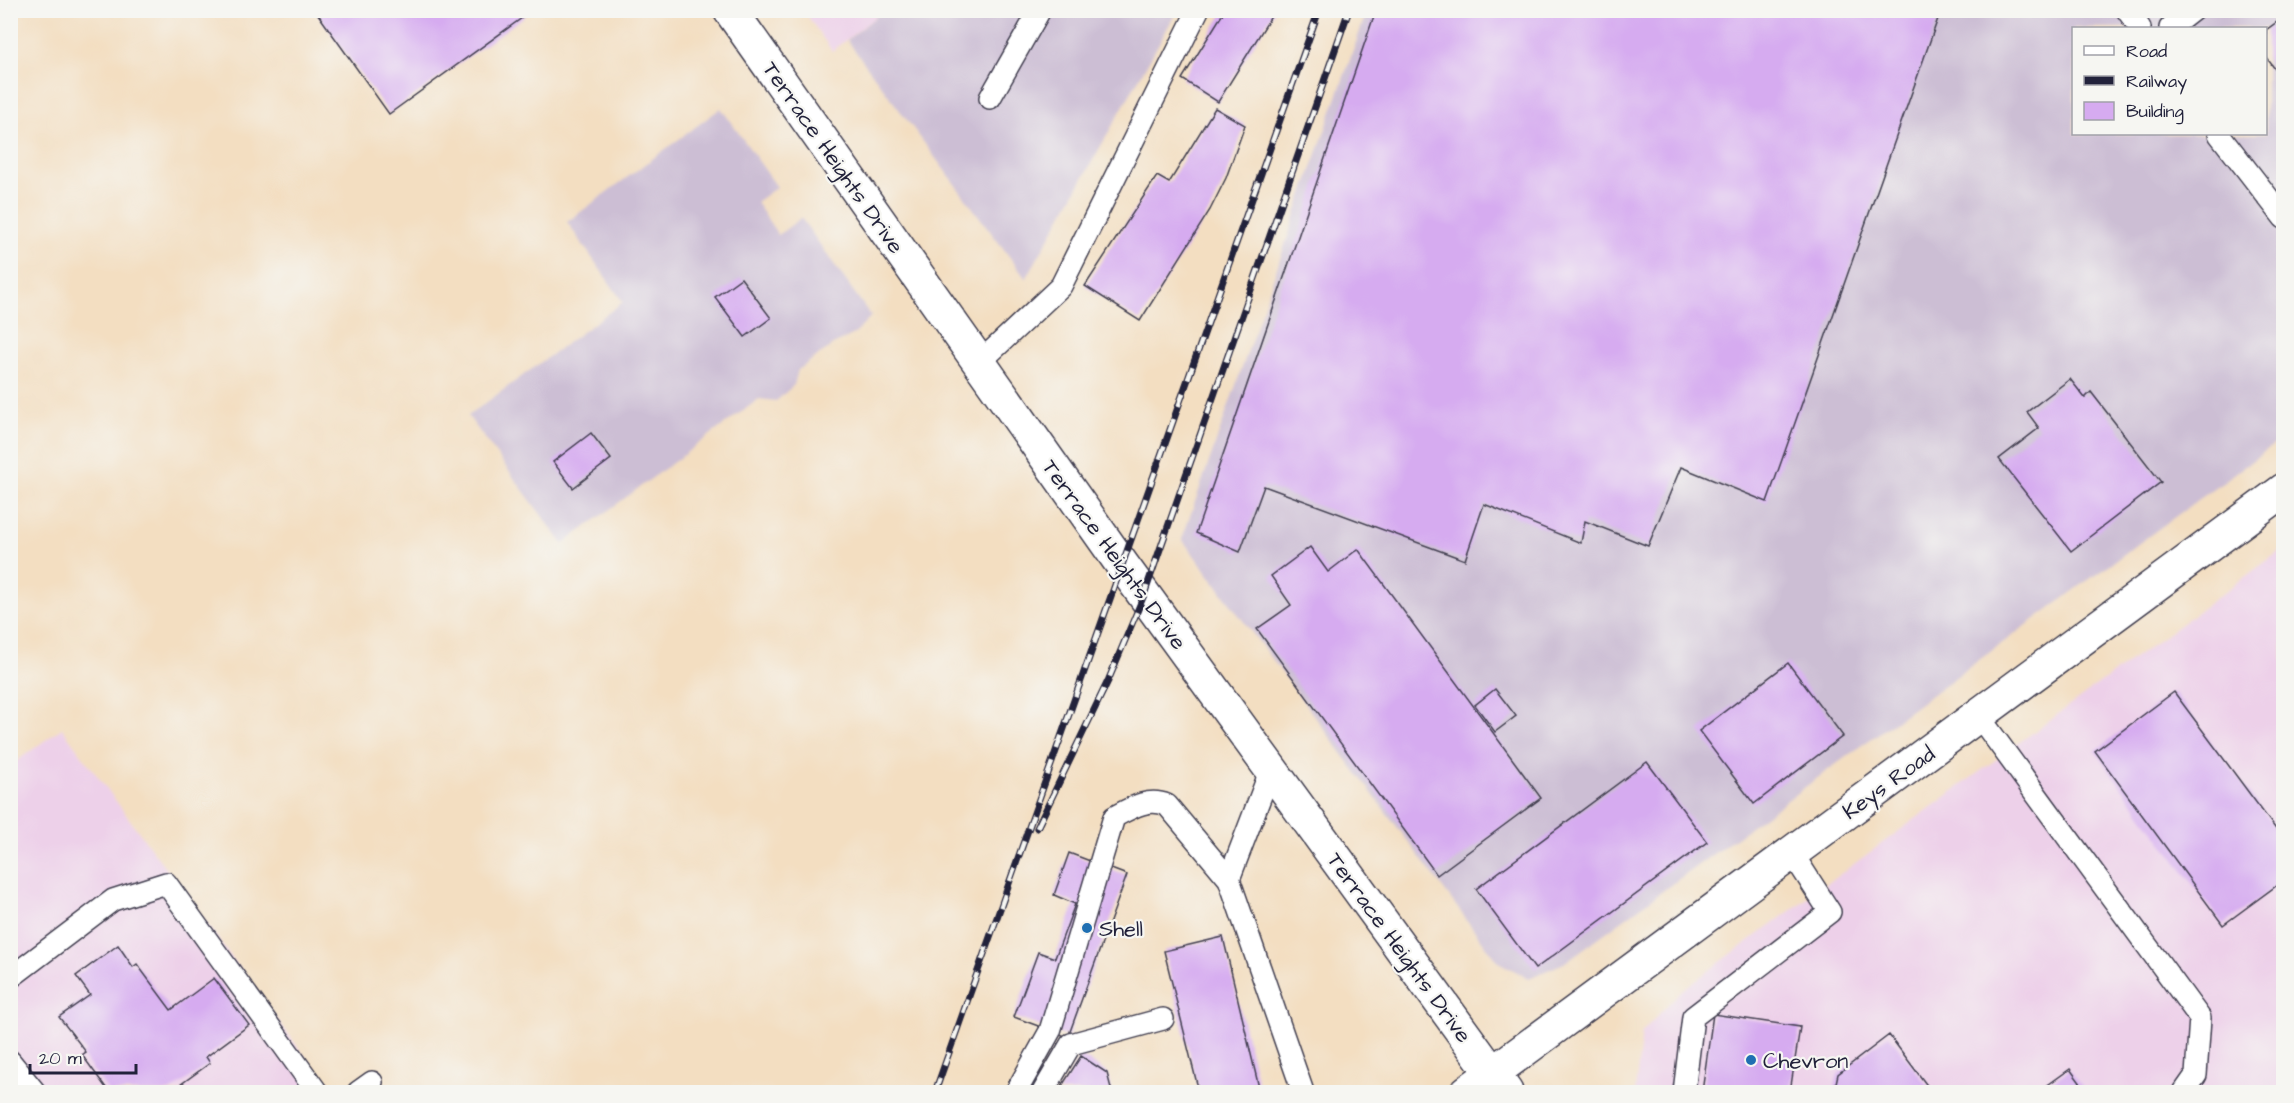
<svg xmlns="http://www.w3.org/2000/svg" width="2294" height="1103" viewBox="0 0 2294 1103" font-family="'Architects Daughter',sans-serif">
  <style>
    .built { fill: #edd0e9 }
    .industrial { fill: #ccbed4; fill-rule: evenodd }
    .building { fill: #d6abf0 }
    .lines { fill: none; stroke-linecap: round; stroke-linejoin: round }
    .lane-casing { stroke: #413e4f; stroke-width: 24 }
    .street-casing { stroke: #413e4f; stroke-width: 36 }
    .secondary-casing { stroke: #413e4f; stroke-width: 36 }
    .lane { stroke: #fff; stroke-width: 21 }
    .street { stroke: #fff; stroke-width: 33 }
    .secondary { stroke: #fff; stroke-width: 33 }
    .rail-casing { stroke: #22223b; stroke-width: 7 }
    .rail { stroke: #f6f6f2; stroke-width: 4.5; stroke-dasharray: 14; stroke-linecap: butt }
    .poi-dot { fill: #1f6fb2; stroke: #f6f6f2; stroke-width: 2 }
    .labels { text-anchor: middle; stroke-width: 4.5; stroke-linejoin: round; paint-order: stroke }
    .street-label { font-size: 22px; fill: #22223b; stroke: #f6f6f2 }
    .poi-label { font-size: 22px; fill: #22223b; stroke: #f6f6f2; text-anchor: start }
  </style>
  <rect width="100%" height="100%" fill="#f6f6f2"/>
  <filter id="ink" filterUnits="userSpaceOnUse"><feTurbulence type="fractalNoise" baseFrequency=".0167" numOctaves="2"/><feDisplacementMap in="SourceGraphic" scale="12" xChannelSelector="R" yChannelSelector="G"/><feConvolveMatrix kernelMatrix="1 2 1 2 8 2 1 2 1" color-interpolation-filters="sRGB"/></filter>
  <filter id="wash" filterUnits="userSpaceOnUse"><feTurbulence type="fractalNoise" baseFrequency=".008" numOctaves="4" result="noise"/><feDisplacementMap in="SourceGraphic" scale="24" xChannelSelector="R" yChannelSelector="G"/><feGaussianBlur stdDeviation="1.35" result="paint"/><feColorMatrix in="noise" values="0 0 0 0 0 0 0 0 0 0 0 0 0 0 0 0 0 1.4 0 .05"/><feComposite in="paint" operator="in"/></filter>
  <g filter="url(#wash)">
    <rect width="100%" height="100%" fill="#f3dec1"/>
    <path class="built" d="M804,11H883L832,51Z
      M2283,549V1092H1635L1642,1032L1681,991Z
      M62,728L331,1092H11L10,766Z"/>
    <path class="industrial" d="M883,11H1177L1026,279L847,40Z
      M1367,11H2283V438L1564,963L1529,978L1498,962L1182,539ZM2074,28H2266V134H2074Z
      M721,108L777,187L756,202L778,235L801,218L871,316L856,333L833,345L798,370L794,385L776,401L759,399L563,544L468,416L623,302L567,222Z"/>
    <g id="blocks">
      <path class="building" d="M315,10H523L526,15L389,114Z
        M1225,10H1275L1218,102L1182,79Z
        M1376,10H1941L1767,502L1681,467L1648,546L1585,521L1581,543L1484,504L1465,560L1264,486L1240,552L1196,533Z
        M2284,17V81L2266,57V30Z
        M1215,108L1245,125L1226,178L1210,210L1140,321L1085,286L1157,176L1169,183Z
        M741,278L771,318L745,337L715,297Z
        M2070,379L2085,398L2091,392L2161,482L2071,551L1999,459L2039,428L2027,412Z
        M591,433L611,459L573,488L553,462Z
        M1310,547L1328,572L1358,549L1541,798L1437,875L1257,629L1291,605L1271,576Z
        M1788,663L1843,736L1754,804L1699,731Z
        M1495,689L1516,716L1495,732L1475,705Z
        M2174,692L2284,840V880L2223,925L2095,751Z
        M1647,762L1707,842L1535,969L1476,889Z
        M1069,853L1127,875L1068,1037L1014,1017L1038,952L1055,958L1075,904L1054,895Z
        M1223,937L1260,1092H1199L1164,951Z
        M118,945L133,967L137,964L171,1010L214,978L249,1025L206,1057L210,1063L170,1092H109L82,1055L86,1052L59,1017L90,995L76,976Z
        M1713,1014L1800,1027L1790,1092H1702Z
        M1889,1035L1932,1092H1834L1838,1074Z
        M1081,1056L1107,1073L1112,1092H1058Z
        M2070,1069L2087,1092H2038Z"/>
    </g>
  </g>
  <g filter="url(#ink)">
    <use href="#blocks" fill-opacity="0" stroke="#413e4f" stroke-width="1.5"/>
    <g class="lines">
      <defs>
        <path id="lane" d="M2127,10L2140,28
          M2170,28L2193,10
          M990,98L1040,10
          M2219,134L2284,218
          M979,363L1061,286L1198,10
          M1978,715L2200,1018L2196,1075L2184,1092
          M1229,879L1271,769
          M10,978L113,900L166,883L317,1092
          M10,1061L35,1092
          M358,1092L372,1082
          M1016,1092L1050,1031L1114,817C1131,808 1148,797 1167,805L1229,879L1303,1092
          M1043,1092L1071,1044L1163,1019
          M1684,1092L1693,1017L1830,912L1792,853"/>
        <path id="street" d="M1467,1092L2284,490"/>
        <path id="secondary" d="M730,10L1123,566L1506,1092"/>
      </defs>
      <use href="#lane" class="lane-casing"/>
      <use href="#street" class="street-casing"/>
      <use href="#secondary" class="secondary-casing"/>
      <use href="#lane" class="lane"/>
      <use href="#street" class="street"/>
      <use href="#secondary" class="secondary"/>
      <defs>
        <path id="rail" d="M1037,828L1108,681L1144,595L1349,10
          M935,1092L1319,10"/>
      </defs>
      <use href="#rail" class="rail-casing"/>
      <use href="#rail" class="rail"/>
    </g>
  </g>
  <g class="poi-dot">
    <circle cx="1087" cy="928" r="6"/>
    <circle cx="1751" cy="1060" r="6"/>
  </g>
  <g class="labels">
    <g class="street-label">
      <text transform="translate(834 157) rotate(55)" y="8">Terrace Heights Drive</text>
      <text transform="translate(1115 554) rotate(54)" y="8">Terrace Heights Drive</text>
      <text transform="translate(1888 782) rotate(-36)" y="8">Keys Road</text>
      <text transform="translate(1400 947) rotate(54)" y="8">Terrace Heights Drive</text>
    </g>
    <g class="poi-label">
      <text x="1099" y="936">Shell</text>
      <text x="1763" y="1068">Chevron</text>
    </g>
  </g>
  <rect width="2294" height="1103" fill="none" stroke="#f6f6f2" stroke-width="36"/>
  <rect x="2072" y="27" width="195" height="108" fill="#f6f6f2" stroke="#a1a1a9" stroke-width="1.5"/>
  <rect x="2084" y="46" width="30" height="9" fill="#ffffff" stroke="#a1a1a9" stroke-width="1.5"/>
  <text x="2126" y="57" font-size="18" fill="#22223b">Road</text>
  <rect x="2084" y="76" width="30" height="9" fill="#22223b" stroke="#a1a1a9" stroke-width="1.5"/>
  <text x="2126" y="87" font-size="18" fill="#22223b">Railway</text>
  <rect x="2084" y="102" width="30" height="18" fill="#d6abf0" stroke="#a1a1a9" stroke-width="1.5"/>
  <text x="2126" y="117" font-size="18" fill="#22223b">Building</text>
  <path d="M30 1064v9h106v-9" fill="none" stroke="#22223b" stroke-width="3"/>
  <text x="39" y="1064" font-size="18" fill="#22223b" stroke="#f6f6f2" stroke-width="4.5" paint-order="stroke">20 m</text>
</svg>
